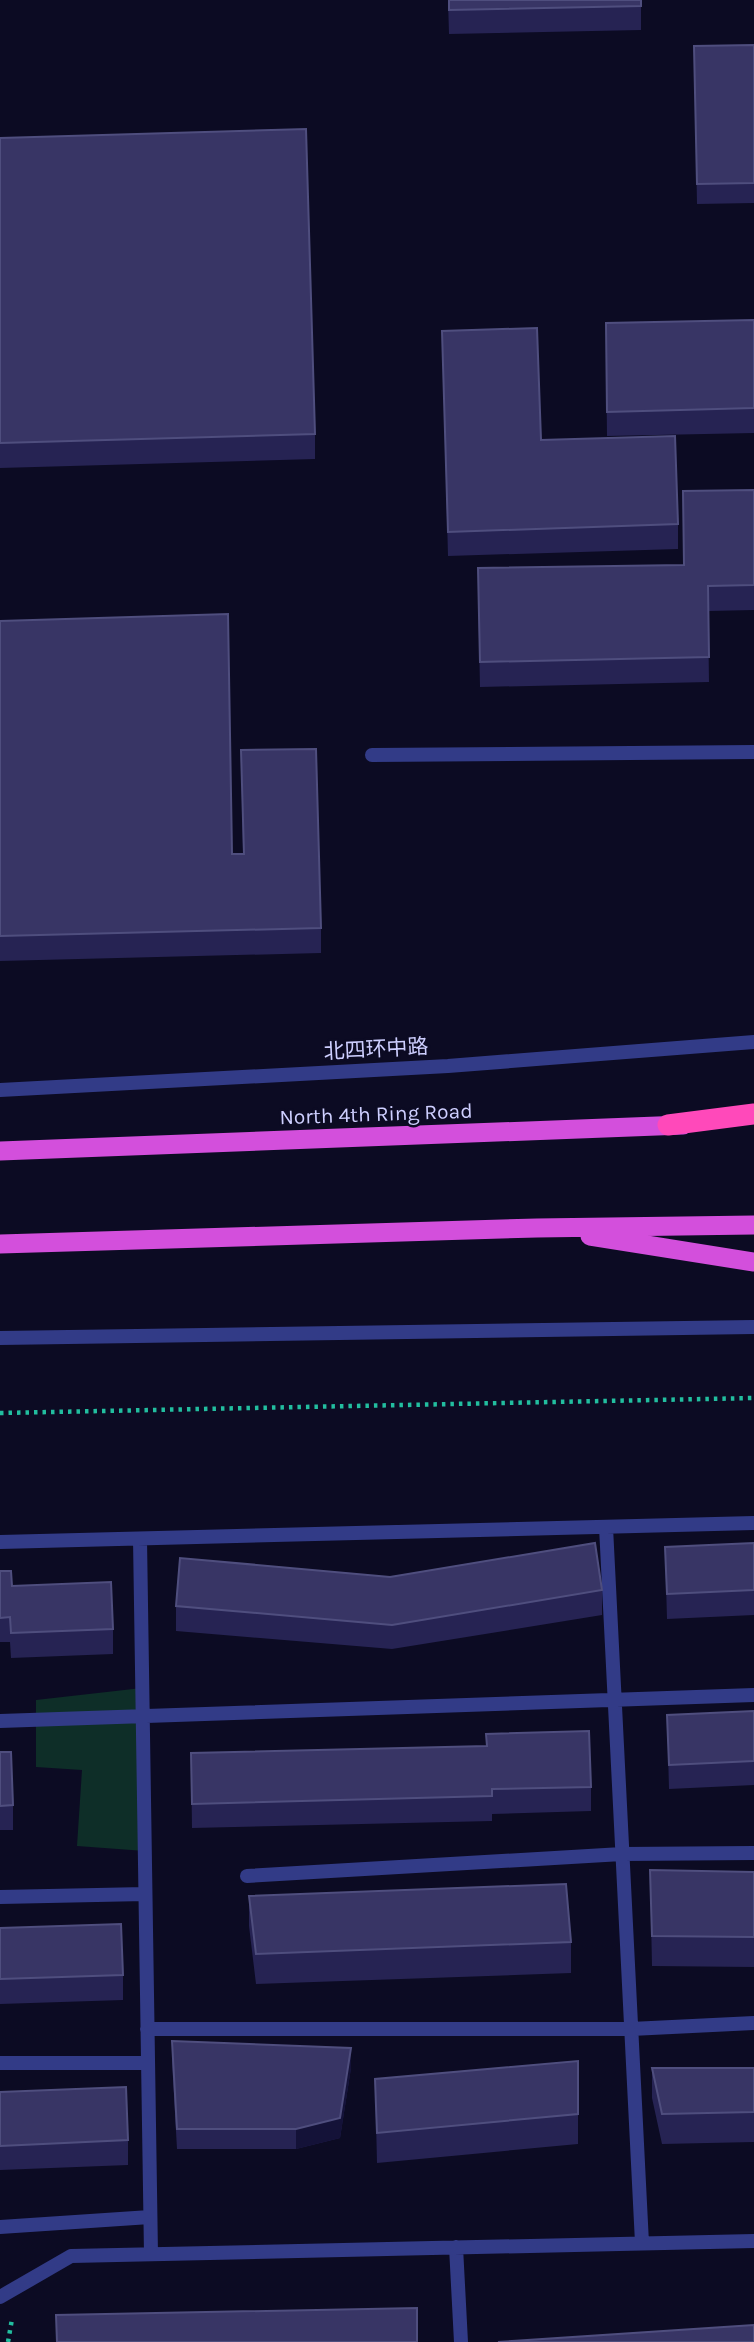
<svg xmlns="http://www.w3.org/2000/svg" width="754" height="2342" viewBox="0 0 754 2342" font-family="Karla,'Noto Sans SC',sans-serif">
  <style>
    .green { fill: #0e2e28 }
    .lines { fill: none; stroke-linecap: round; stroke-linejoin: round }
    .path { stroke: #22be9f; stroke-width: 4.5; stroke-dasharray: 3.5 5; stroke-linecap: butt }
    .minor { stroke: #323b87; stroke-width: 14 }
    .tertiary { stroke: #323b87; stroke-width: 14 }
    .trunk { stroke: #d34fdc; stroke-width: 19 }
    .motorway { stroke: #ff49ba; stroke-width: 21 }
    .wall { fill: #262353 }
    .shaded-wall { fill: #141238 }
    .building { fill: #383565; stroke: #4f4e7e; stroke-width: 2 }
    .labels { text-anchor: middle; stroke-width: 5; stroke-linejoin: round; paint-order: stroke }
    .street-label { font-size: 21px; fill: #cecfff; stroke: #0c0b23 }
  </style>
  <rect width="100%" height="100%" fill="#0c0b23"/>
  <path class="green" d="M142,1688L145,1851L77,1846L82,1770L36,1767V1700Z"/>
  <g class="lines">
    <path class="path" d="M0,1413L754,1398
      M8,2342L12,2319"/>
    <path class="minor" d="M372,755L754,752
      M606,1527L642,2243
      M140,1539L151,2254
      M0,1542L754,1523
      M0,1721L754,1695
      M247,1876L622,1854L754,1853
      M0,1897L145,1894
      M147,2029H631L754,2023
      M0,2063H148
      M0,2227L150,2217
      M456,2247L461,2342
      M0,2297L71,2256L754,2241"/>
    <path class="tertiary" d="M0,1090L448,1066L754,1042
      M0,1338L754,1327"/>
    <path class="trunk" d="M0,1151L683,1125
      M590,1236L754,1262
      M0,1244L537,1228L754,1225"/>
    <path class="motorway" d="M668,1125L754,1114"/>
  </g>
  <path class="wall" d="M448,0H641V30L449,34Z
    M754,45V203L697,204L694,46Z
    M0,138L315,434V459L0,468Z
    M754,320V433L607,436L606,348Z
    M442,331L541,440L678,524V549L448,556Z
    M754,490V610L708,611L709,682L480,687L478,593L684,565Z
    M0,621L232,854H243L241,750L321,928V953L0,961Z
    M754,1543V1615L667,1619L665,1547Z
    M0,1571L12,1586L113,1629V1654L11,1658L10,1642H0Z
    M390,1577L602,1590V1615L392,1649L176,1631V1606Z
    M754,1711V1785L669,1789L667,1715Z
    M486,1746L591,1787V1811L492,1814V1821L192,1828L191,1753Z
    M0,1752L13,1805V1830H0Z
    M650,1870L754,1872V1967L652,1966Z
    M249,1896L571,1942V1973L256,1984L249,1926Z
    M0,1928L123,1975V2000L0,2004Z
    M172,2041L351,2068L340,2138L296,2149H177L172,2061Z
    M578,2061V2144L377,2163L375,2079Z
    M652,2068H754V2142L662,2144L652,2098Z
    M0,2092L128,2140V2165L0,2170Z"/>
  <path class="shaded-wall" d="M351,2048V2068L340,2138L296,2149V2129Z"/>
  <path class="building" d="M449,0H641V6L449,10Z
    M754,45V183L697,184L694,46Z
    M306,129L315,434L0,443V138Z
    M754,320V408L607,412L606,323Z
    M537,328L541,440L675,436L678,524L448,532L442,331Z
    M754,490V585L708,586L709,657L480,662L478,568L684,565L683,491Z
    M228,614L232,854H244L241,750L316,749L321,928L0,936V621Z
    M595,1543L602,1590L392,1625L176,1606L180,1558L390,1577Z
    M754,1543V1590L667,1594L665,1547Z
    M0,1571H11L12,1586L111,1582L113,1629L11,1633L10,1617L0,1618Z
    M754,1711V1761L669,1765L667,1715Z
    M589,1731L591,1787L492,1789V1796L192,1804L191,1753L487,1746L486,1734Z
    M0,1752H11L13,1805L0,1806Z
    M650,1870L754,1872V1937L652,1936Z
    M566,1884L571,1942L256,1954L249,1896Z
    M121,1924L123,1975L0,1979V1928Z
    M172,2041L351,2048L340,2118L296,2129H177Z
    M578,2061V2114L377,2133L375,2079Z
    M652,2068H754V2112L662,2114Z
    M126,2087L128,2140L0,2146V2092Z
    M417,2308V2342H57L56,2315Z
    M754,2325V2342H498Z"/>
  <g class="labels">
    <g class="street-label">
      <text transform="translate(376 1049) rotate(-3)" y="7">北四环中路</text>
      <text transform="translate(376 1114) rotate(-2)" y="7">North 4th Ring Road</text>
    </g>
  </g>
</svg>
